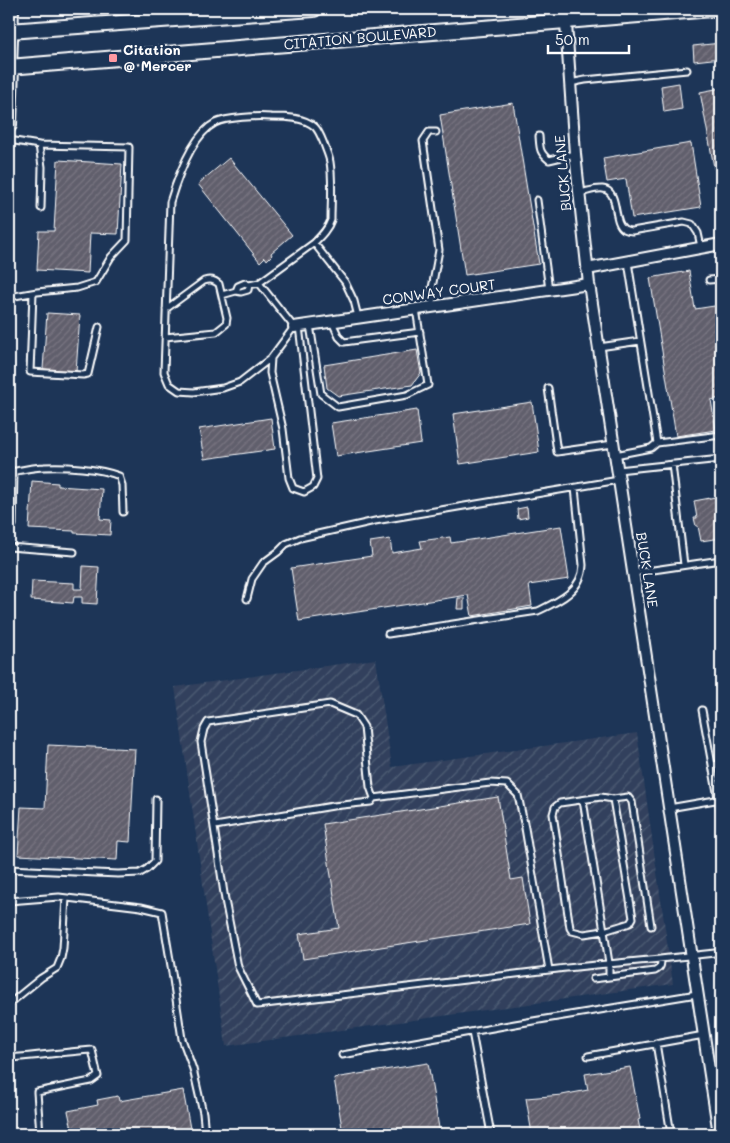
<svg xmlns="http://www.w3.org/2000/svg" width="730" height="1143" viewBox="0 0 730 1143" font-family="Mali,sans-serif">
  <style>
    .industrial { fill: url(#industrial-furrows) }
    .building { fill: url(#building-hatch); stroke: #fff }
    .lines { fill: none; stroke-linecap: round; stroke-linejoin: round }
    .lane-casing { stroke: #fff; stroke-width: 9 }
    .street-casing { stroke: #fff; stroke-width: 14 }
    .secondary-casing { stroke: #fff; stroke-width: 18 }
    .lane { stroke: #1d3557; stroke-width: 5 }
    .street { stroke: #1d3557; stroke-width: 10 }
    .secondary { stroke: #1d3557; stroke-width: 14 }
    .poi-dot { fill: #ff9aa2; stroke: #1d3557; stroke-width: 2 }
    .labels { text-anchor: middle; stroke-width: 5; stroke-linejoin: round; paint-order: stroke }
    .street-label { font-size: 14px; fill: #fff; stroke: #1d3557 }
    .poi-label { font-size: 14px; font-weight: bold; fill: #fff; stroke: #1d3557; text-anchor: start }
  </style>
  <defs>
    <pattern id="industrial-furrows" width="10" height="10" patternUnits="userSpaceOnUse" patternTransform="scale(1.25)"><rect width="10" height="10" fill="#31415d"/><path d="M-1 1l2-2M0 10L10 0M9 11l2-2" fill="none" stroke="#505e75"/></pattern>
    <pattern id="building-hatch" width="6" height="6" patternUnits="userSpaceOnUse" patternTransform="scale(1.25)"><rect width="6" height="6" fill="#615e6c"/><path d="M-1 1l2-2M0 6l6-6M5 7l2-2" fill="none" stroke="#797682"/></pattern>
  </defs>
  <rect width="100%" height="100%" fill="#1d3557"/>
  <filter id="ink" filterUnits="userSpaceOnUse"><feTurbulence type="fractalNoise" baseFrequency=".02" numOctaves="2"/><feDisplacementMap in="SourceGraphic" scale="10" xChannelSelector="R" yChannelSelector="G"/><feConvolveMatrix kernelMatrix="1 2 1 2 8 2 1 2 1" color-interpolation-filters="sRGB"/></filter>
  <g filter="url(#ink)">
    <path class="industrial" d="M376,659L392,767L637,733L673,984L226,1046L175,687Z"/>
    <path class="building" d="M721,43V58L694,61L693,46Z
      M679,83L682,109L664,112L661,86Z
      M721,88V205L700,92Z
      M513,103L539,264L465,275L440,115Z
      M691,143L701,207L632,218L626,179L607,182L603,158Z
      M229,158L292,235L271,253L272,255L267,260L265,257L260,262L198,184Z
      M58,160L122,164L118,234L90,233L88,273L37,270L39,231H54Z
      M689,271L695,309L721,305V398L711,400L716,430L676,436L650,278Z
      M47,313L80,315L76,372L43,369Z
      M417,350L421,373L412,385L338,396L327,388L324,365Z
      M532,402L539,452L460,464L453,414Z
      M417,410L421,443L336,456L331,423Z
      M271,418L275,449L204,459L199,429Z
      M32,481L58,483V486L102,489L100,519L111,520L110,535L74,533V531L29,529Z
      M721,496V538L701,541L698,526H696L694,518H697L694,501Z
      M527,507L528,517L518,519L517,509Z
      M561,526L569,579L529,585L532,606L472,616L468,595L299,621L291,568L372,556L370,542L390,539L392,553L422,548L420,541L450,537L451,543Z
      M83,566L99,567L97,604L82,603V597H74L73,603L31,600L32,581L74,583V589H82Z
      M458,598H464V609H457Z
      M48,745L135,749L130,842L118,841L117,860L18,855L21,807L45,808Z
      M498,797L511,880L523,878L530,924L303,959L299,934L339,928L323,824Z
      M428,1063L440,1134H343L334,1078Z
      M630,1067L640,1119L638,1120L641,1134H595V1133L586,1134H532L526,1098L562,1095L588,1090L585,1074Z
      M183,1090L191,1134H73L68,1111L98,1105L97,1100L118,1096L119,1101Z"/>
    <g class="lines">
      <defs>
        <path id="lane" d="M570,83L585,80L687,70
          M539,136C540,148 539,152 549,160L575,154
          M9,140L39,145L42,167L41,208
          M579,193C586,192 596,188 603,189C620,191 612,222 624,229C626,230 630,231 632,231L684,222L692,224L698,233L701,247
          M537,200L549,290
          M709,280L721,279
          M249,285L248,290L241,292L236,291L238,286L245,283L249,285L259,283
          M33,293L30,372L83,375L88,374L99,327
          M222,295L236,291
          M9,297L37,292L77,288L96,282L111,257L127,240L129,147L39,145
          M433,306L432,288L439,250L423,141L429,132H436
          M332,322L339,337L344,342L420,332
          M310,325L321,394L338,407L407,395L428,385L416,309
          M299,326L317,479L313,487L304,492L293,488L289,478L283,429L270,373L271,358L294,327L259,283L314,243L345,282L354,301L358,317
          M165,337L216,332L226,324L227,318L219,284C214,280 211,279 204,281L166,309
          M599,347L640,341
          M271,358L240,382L223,388L194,392L179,391L169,384L164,372L170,202C177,179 192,135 215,123C227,117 257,116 271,117C286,117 304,117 315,127C319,131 322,139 324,144C326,150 329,156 330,162C333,181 331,201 331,220C328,229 321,236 314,243
          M548,388L557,452L613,444
          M657,443L721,435
          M615,455L651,448L657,443L628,262
          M672,464L684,565
          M618,470L721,459
          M9,472C20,471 32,467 44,467C65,466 99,468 119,476L122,485L123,512
          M13,525L14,471
          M9,547L74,552
          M633,573L721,560
          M247,599L252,579L263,563L278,552L286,544L300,538L375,521L619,480
          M388,634L538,611C559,601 582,591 583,565L575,488
          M702,710L721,814
          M9,757V786
          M712,765L721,764
          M613,799L628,797L632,802L651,926
          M583,800L604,931L584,934L572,931L570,928L553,814L555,807L560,803L601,797L613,799L633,918L630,923L604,931L609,963V977L655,971C661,968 661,965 661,959
          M669,808L721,799
          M215,826L333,806L371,802L374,798
          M9,869L118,874L140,873L147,869L155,861L156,799
          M9,901L59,897L141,907L162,912L171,966L182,1039L193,1069L203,1113L205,1134
          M549,970L525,828L518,795L507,784L490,783L374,798L370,787L364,727L356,715L330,704L208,722L204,729L201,742L225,900L238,967L257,1005L549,970C606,963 664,960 721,952
          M593,979L609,977
          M9,1004L41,978L57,968L61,958L63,948L66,898
          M472,1032L491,1134
          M656,1043L671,1134
          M342,1055L515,1024L697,994
          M588,1056L704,1035
          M9,1058C37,1056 64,1052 92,1050L98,1076L91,1081L37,1092L40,1134"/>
        <path id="street" d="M565,9L575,154L589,284L719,1134
          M11,67L13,9
          M587,269L721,244
          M294,327L589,284"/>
        <path id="secondary" d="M9,31L314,9
          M9,67L712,9
          M9,125L11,67"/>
      </defs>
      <use href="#lane" class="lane-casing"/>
      <use href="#street" class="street-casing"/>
      <use href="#secondary" class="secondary-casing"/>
      <use href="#lane" class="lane"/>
      <use href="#street" class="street"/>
      <use href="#secondary" class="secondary"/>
    </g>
  </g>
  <rect class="poi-dot" x="108" y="53" width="10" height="10" rx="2.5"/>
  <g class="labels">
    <g class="street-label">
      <text transform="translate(360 38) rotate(-5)" y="5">CITATION BOULEVARD</text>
      <text transform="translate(563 173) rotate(-95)" y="5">BUCK LANE</text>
      <text transform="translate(439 292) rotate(-8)" y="5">CONWAY COURT</text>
      <text transform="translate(647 570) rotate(81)" y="5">BUCK LANE</text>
    </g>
    <g class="poi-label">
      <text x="123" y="55">Citation<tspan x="123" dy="16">@ Mercer</tspan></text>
    </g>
  </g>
  <rect width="730" height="1143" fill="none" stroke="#1d3557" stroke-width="30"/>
  <rect x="15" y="15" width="700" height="1113" fill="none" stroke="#fff" stroke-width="2" filter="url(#ink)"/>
  <path d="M548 45v8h81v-8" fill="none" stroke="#ffffff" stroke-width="2.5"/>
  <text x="555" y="45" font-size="15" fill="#ffffff" stroke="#1d3557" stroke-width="4" paint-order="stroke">50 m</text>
</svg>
